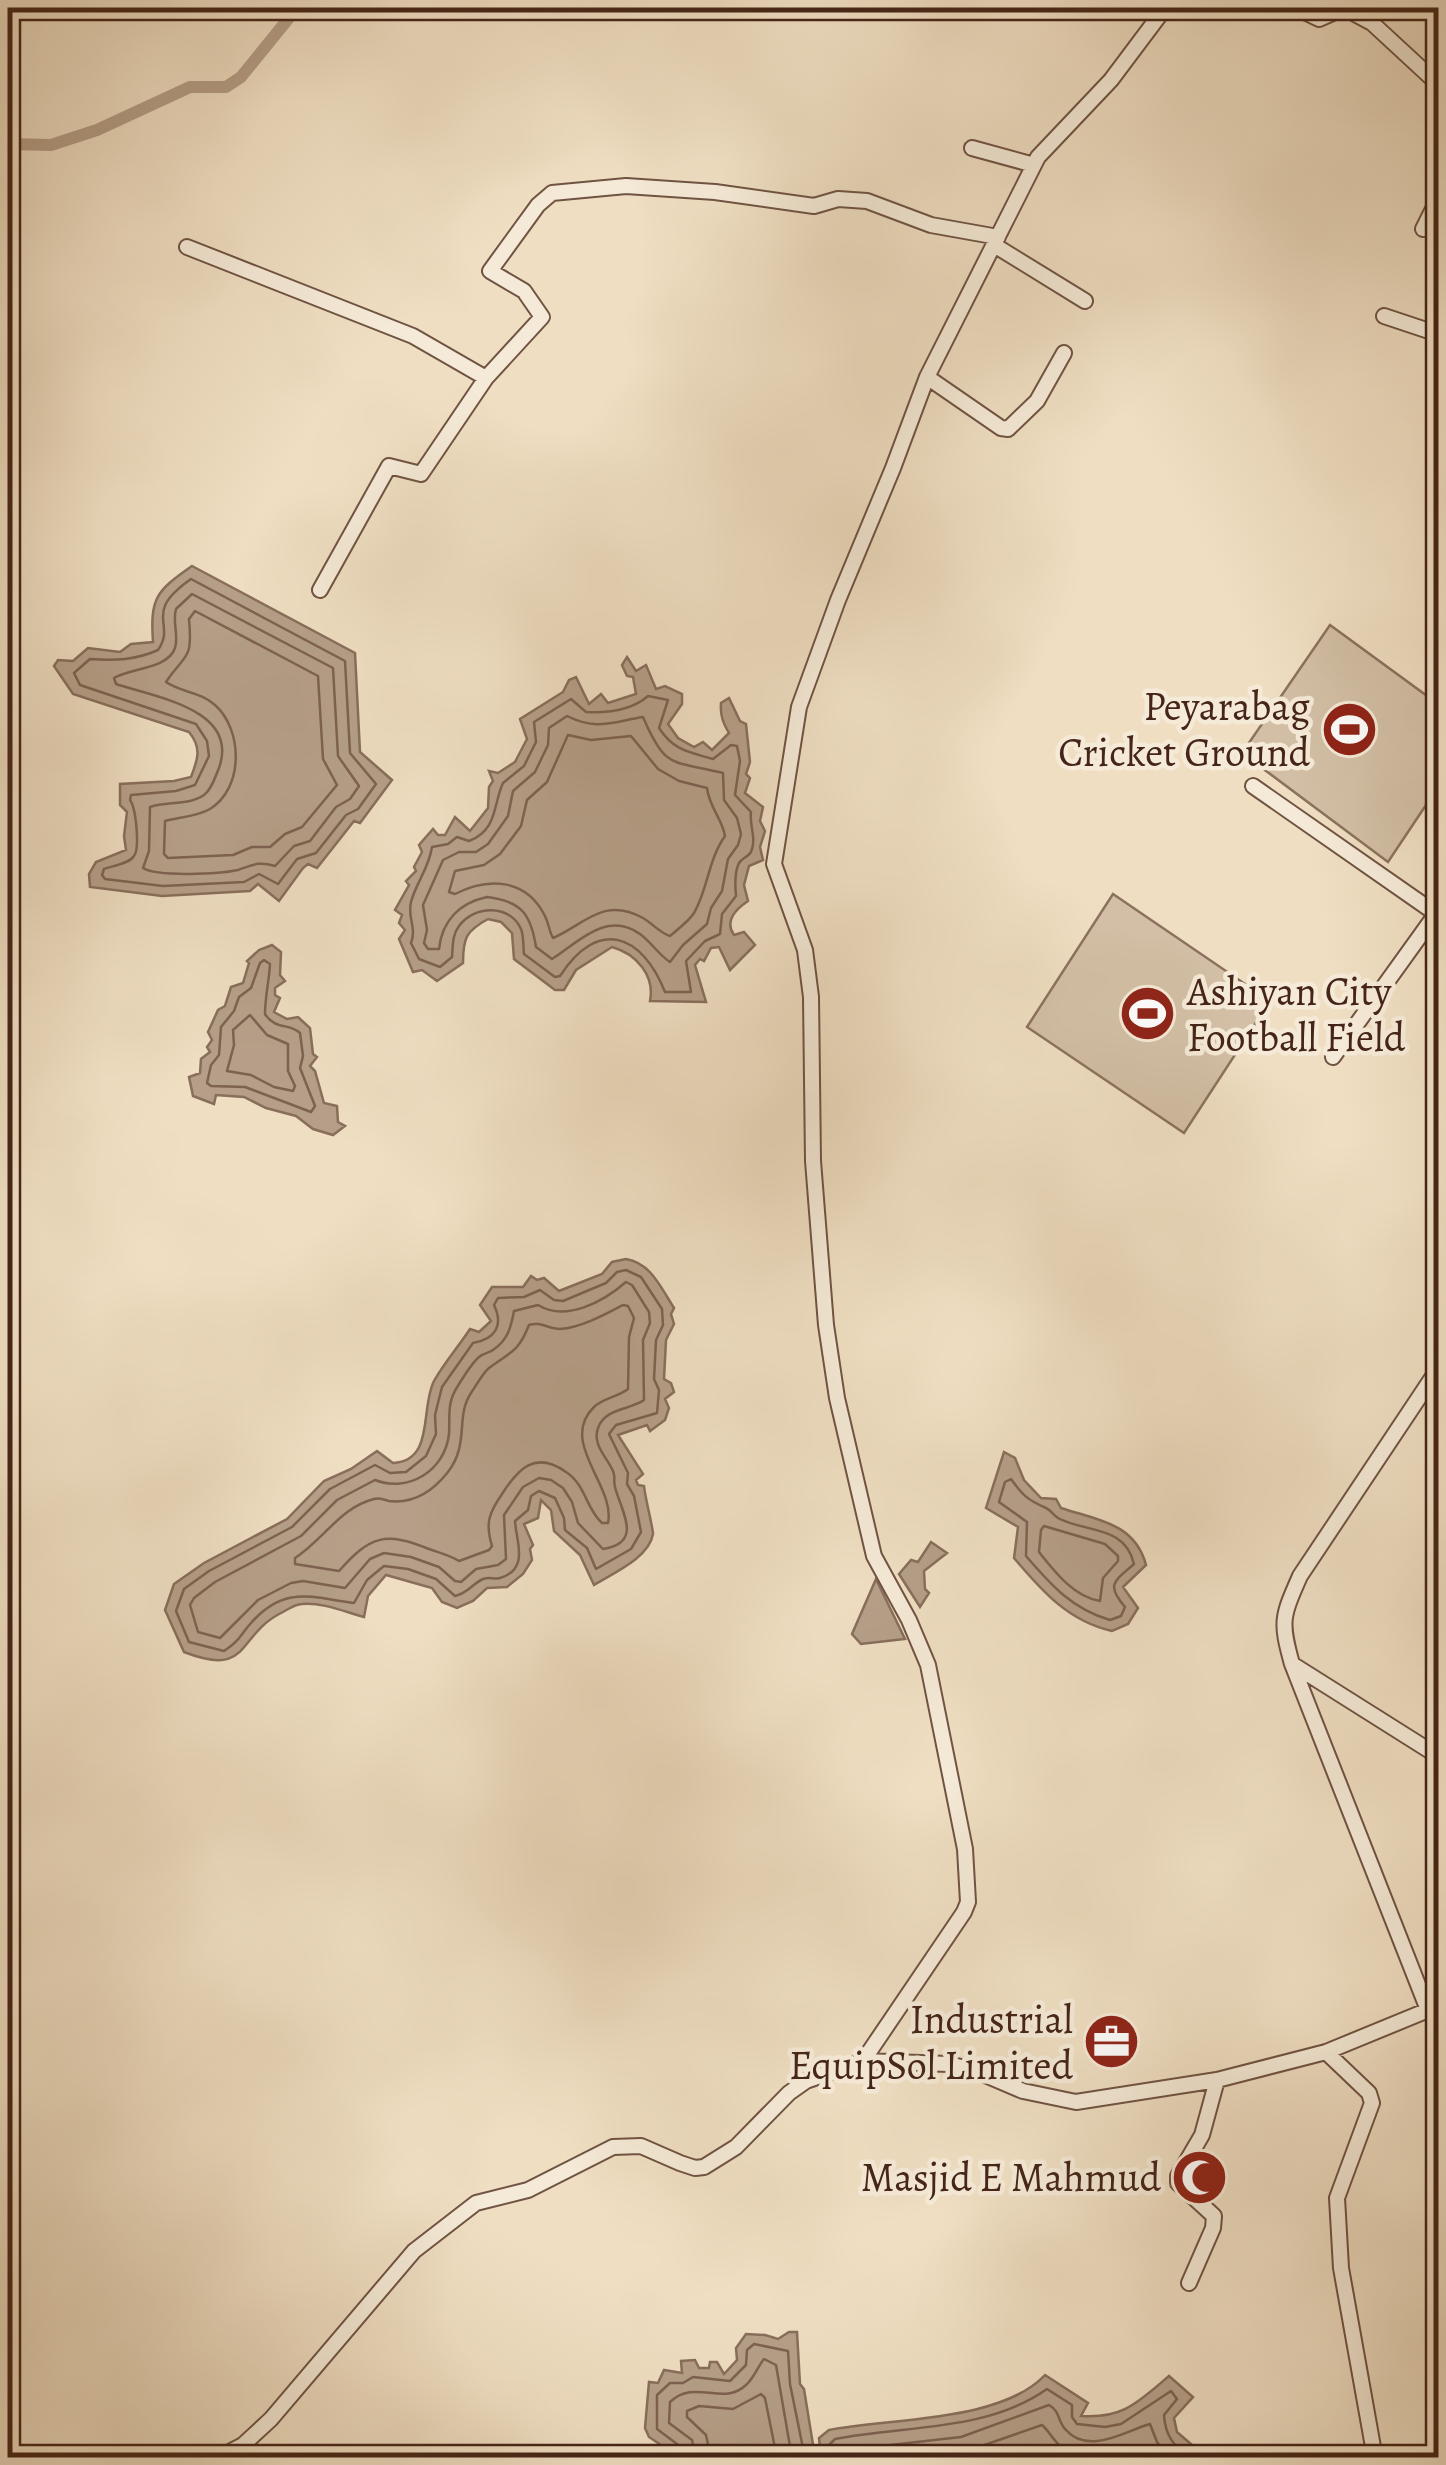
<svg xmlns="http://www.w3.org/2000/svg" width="1446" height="2465" viewBox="0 0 1446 2465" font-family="Alegreya,serif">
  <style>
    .green { fill: #d2bfa5; stroke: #8c725e; stroke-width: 2.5 }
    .water { fill: #b59f88; stroke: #886e5b; stroke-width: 2.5 }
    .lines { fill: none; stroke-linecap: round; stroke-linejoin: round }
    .shore { stroke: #7d6250; stroke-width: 2.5 }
    .canal { stroke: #b59f88; stroke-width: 12 }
    .street-casing { stroke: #705342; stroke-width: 18 }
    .street { stroke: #f5ead7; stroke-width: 14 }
    .labels { text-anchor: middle; stroke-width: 9; stroke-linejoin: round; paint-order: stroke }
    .poi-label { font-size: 40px; fill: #452517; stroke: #f5ead7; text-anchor: end }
  </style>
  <rect width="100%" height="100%" fill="#efdec2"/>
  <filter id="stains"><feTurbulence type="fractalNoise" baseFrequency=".002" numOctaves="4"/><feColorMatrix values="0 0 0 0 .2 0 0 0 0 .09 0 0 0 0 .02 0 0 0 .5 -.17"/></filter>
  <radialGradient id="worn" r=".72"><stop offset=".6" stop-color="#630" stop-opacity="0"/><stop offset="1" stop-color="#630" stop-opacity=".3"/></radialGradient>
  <path class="green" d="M1330,625L1438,704V787L1388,862L1242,753Z
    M1113,894L1270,1001L1184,1133L1027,1027Z"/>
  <path class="water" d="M192,566L355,653L360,752L392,780L360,823L354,821L317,868L308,864L303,868L279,901L258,884L250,891L162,896L90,887L89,874L96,862L126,850L124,836L127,812L120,805V784L174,781L191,777C198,759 202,748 189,732L73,694L54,666L58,660L73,661L88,648L120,652L131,644L153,642C150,598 156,591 192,566Z
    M627,657L636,671L646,665L656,689L665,686L682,694V704L668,724L678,738L694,747L703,742L712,750L729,733C723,723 720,715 721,703L729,698L740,721L746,724L750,762L746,774L750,778L745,793L763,807L760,821L765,831L760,847L763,860L749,866L744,885L748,901C736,909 724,921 734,935L744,932L755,945L730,970L719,947L711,948L704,961L700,959L695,965L706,1002L650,1001C655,976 637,954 612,947L576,970L564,990H555L514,959L512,933L501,922L488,919C466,931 463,938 463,963L437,981L422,970L413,972L399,939L405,930L399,923L402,915L395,910L409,885L406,881L416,871L414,867L422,852L419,845L433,829L438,835H445L455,817L470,831L488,808L489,787L493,781L489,771L498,773L515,762L527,739L520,719L563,692L569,680L576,677L589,704L601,694L608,703L636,694L633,677L627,676L622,665Z
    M272,945L281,952L280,975L285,981L275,988V995L280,998L274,1012L287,1019L298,1017L310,1028L313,1054L317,1057L310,1066L315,1071L324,1103L337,1106L338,1122L345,1126L333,1135L313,1129L296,1116L266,1108L244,1097L216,1095L214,1104L193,1096L189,1077L200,1073L201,1059L210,1052L207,1047L212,1040L208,1032L218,1010L225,1006L231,987L243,983L249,963L247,961L259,950Z
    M626,1259C651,1263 661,1288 674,1308L671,1314L674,1324L666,1340L664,1379L671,1383L674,1392L665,1399L669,1408L665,1420L650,1431L647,1425L618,1435L643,1474L636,1480L638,1485L644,1486C645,1497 653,1528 653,1534C649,1558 613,1573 594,1585L580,1555L554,1531L551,1510L541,1500L538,1518L524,1524L533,1545L530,1549L532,1560L523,1574L507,1587L487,1588L473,1601L457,1608L442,1602L432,1588L386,1575L368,1596L364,1617C345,1612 322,1602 302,1604C295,1604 287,1610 281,1613C236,1636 251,1678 184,1652L165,1610L174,1584L204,1563L287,1519L324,1481L351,1469L377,1451L393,1463C435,1461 420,1408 434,1381C444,1363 459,1346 470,1329L479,1332L491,1321L480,1305L492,1287H523L531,1276L537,1280L544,1278L559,1291L602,1274L612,1262Z
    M1004,1452L1015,1458L1024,1480L1041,1498L1056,1499L1061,1508C1097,1520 1135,1523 1146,1565L1123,1587L1138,1608L1128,1624L1112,1631C1068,1621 1042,1591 1014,1558L1018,1527L986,1508Z
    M931,1542L947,1553L924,1571L925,1589L929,1593L920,1607L899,1574L911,1560L918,1562Z
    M876,1579L905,1639L861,1644L852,1634Z
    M789,2332H797L800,2384L804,2389L815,2457H679L649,2437L645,2428L649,2382L658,2383L664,2370L682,2373L681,2361L695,2360L699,2368H709L710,2362H717L724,2374L737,2360L736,2348L746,2334L765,2335L778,2339Z
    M1045,2375L1088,2403L1081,2416C1123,2419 1138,2402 1169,2376L1193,2397L1174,2418L1177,2432L1206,2457H821L819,2438L829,2430C891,2418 1001,2422 1045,2375Z"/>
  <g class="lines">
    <path class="shore" d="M191,579L345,661L350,753L376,784L358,809L346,815L316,853L297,859L278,884L259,874L244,882L163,886L105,879L102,875L104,869C112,866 129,864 134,856C140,848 136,808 130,800L131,795L176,791L195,785L209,756L207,741L196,724L80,685L74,673L90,659C115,661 136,660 158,650C177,623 141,614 191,579Z
      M192,594L333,668L338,756L359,786L350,799L336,807L310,841L294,846L275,866C258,861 253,865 238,870C220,874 157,877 143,868L149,851L150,807C167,801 188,806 204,795C212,789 215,777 219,768C240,709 154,697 116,684L114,678C130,668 168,669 175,648C179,635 172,622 176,609Z
      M195,611L318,676L323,759L337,785L302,827L285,834L270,847H252L233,855L168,858L164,854L165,821C179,817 196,817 210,809C244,788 243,730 215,705C201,692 180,692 166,682C185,653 193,662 189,619Z
      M648,696L668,700L659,728C674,751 689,752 713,759L731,745L737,746L740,761L735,795L751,812C749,825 757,839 751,852C748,857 742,858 739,863C734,873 735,886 736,896L722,914L720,934L705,941L686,961L691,992H665C642,934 598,917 560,976L555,977L524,954C523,947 524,936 521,929C510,904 474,905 459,926C452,935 453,946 452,957L440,967L419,959L411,943C417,928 407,917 411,902C416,883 429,868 432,847L448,844L457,837L469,841C498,830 493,804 503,783L524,766L536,742L534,722L571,699L586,712C607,713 631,711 648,696Z
      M567,716C597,731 612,722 643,717C666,771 672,760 723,773L724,800L737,818L741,834L738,845L728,859L722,891L711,908L707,924L683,945L670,962C659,955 651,942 640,934C606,910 578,943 552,959L536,947C531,915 522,901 487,897C459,903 442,921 439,949H428L424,943L427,930L423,905L443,860L459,852H476L488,844L508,816L513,791L535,772L548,745L549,728Z
      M568,735L591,740L631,736L658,769L679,781L707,788C709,807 722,818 725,836C708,860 708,889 694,913C689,921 677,930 670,936C660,933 653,924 643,918C604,896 585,924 553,938C549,931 549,924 545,916C526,878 488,877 455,894L449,892L455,871L484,865L500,854L521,826L527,800L547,782Z
      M264,960L270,964C269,982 265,997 265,1014C275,1030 290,1023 300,1033L303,1056L300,1068L315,1106L311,1112L245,1087L211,1086L207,1083L211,1065L219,1055L221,1027L234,1011L239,997L251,988L260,963Z
      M250,1015L267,1035L288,1044V1071L295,1086L293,1091L274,1087L251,1075L227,1071L234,1045L233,1030Z
      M626,1270L641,1277L662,1309L663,1325L656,1340L654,1379L659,1390L657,1413L616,1425L609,1434L628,1473L627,1484L634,1496L641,1532L631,1549L596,1569L587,1548L565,1530L564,1518L555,1498L539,1491L531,1496L528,1510L515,1521C516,1541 530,1569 500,1578C493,1580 491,1576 483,1579C472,1584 468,1593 455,1596L436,1579L408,1569L384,1566L367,1580L354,1603C313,1598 285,1584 251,1623C240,1635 240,1641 224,1651L189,1642L176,1611L184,1589L209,1571L292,1527L330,1489L375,1465L390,1473L406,1472L426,1456L436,1434L435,1415L442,1387L473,1343C495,1339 504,1326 494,1305L498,1298L524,1297L540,1290L554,1300L563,1301L606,1283L617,1272Z
      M626,1282L632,1285L649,1312L650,1323L643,1340L644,1400C630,1410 605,1408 598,1428C592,1445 607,1457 613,1471C616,1480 613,1478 615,1487C621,1511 644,1543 603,1549L578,1523L572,1502L563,1488L551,1480L539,1478L523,1487L504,1515L506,1559L498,1565L476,1569L461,1582L455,1581L439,1567L411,1557L384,1553L370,1559L345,1588L303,1581L291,1583L258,1600L220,1638L198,1632L190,1605L194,1598L215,1582L301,1536L337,1500L375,1480C408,1493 445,1471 449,1434C450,1418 447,1404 456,1389C462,1379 471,1364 479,1357C483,1353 489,1353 493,1350C508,1340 511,1327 514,1311L538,1305C566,1322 603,1302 626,1282Z
      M623,1305L628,1306L634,1318L629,1337L628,1389C618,1397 603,1398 594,1407C558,1442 616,1486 608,1523H602C586,1509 586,1485 566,1472C535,1450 518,1469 502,1494C489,1513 485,1523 492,1546L489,1550L459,1561C449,1555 440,1553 429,1549C385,1531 370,1536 339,1571L295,1564V1558C323,1540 341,1507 374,1499C379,1497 384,1500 389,1501C413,1504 433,1491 448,1472C470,1443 455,1417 471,1393C476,1386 482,1374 489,1368C510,1352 518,1353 529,1325C541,1321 548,1329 560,1329C580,1328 606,1314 623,1305Z
      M1011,1479C1023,1496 1028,1500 1046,1508C1051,1510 1053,1515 1058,1518C1086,1533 1125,1525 1134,1564C1115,1581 1105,1584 1125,1607L1121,1616L1110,1620C1072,1609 1051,1585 1026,1556L1027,1522L999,1502L1005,1482Z
      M1044,1526L1105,1544L1118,1556V1561L1103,1578L1100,1601C1074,1597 1055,1572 1039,1552L1041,1530Z
      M683,2458L681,2447L657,2429V2395L670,2383H683L693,2377L730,2381L746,2365L747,2350L754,2344L788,2351L790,2384L805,2458
      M696,2458L692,2440L669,2423L670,2402C695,2378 723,2407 746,2385C754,2378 758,2366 764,2359L776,2365L792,2458
      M711,2458L706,2435L687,2417V2411L699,2406L733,2409L761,2394L765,2398L777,2458
      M830,2458V2444L835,2439C906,2425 986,2432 1047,2389L1072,2405V2417L1077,2424L1105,2427L1121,2424L1171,2391L1177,2399L1164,2415C1165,2435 1174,2447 1190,2458
      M843,2458L846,2450L961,2437L1049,2405C1061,2412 1057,2421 1066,2430C1089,2456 1127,2430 1150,2424L1157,2442L1169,2458
      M909,2458L967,2451L1042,2425C1048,2430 1052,2438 1058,2444C1079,2463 1116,2455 1139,2446L1150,2458"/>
    <path class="canal" d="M8,144L51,145L97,130L190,87H226L241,77L297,8"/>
    <defs>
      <path id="street" d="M1296,8L1319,19L1344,8L1372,23L1438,84
        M972,148L1034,165
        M1423,229L1438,199
        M994,245L1085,301
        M187,247L413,336L486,378
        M1384,316L1438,334
        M927,377L1001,428L1008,429L1037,401L1064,353
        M320,590L389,466L421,474L486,378L542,317L524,291L490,271L538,205L552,193L626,186L715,192L814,206L838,199L867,201L931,225L998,237
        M1253,786L1438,915
        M1333,1057L1438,911
        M1292,1664C1280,1621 1282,1617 1300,1576L1438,1369
        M1428,2010L1292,1664L1438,1756
        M1326,2052L1369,2093L1372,2103L1337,2198L1341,2268L1375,2458
        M863,2061L964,1912L968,1902L965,1849L928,1665L909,1620L874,1556L837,1398L826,1325L813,1161L811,997L805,950L774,864L799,707L838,600L893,468L927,377L1038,157L1111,80L1165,8
        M1189,2283L1213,2228L1214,2216L1178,2183V2176L1202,2135L1217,2080
        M218,2458L243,2445L271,2419L414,2251L476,2203L528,2190L613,2147L641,2146L680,2163L695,2168L704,2167L736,2147L789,2093L806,2081L863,2061L949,2064L976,2071L1023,2091L1076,2102L1217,2080L1326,2052L1438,2006"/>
    </defs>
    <use href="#street" class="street-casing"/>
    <use href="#street" class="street"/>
  </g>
  <defs>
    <symbol id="stadium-disc" viewBox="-11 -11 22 22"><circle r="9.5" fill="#8f2418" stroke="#f5ead7"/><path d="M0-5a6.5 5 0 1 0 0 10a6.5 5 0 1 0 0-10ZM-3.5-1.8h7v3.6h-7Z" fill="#fff"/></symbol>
    <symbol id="office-disc" viewBox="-11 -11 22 22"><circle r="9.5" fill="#8f2418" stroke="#f5ead7"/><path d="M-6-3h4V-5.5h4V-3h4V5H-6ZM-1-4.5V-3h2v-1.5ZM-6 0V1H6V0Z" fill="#fff"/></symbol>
    <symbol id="mosque-disc" viewBox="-11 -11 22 22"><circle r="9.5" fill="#8f2418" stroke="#f5ead7"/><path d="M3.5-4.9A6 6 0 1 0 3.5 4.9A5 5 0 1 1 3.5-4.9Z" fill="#fff"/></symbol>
  </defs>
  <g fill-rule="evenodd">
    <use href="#stadium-disc" x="1318" y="698" width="63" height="63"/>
    <use href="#stadium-disc" x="1116" y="982" width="63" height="63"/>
    <use href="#office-disc" x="1080" y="2010" width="63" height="63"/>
    <use href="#mosque-disc" x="1168" y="2146" width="63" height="63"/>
  </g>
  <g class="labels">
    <g class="poi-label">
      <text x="1310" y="720">Peyarabag<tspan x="1310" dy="46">Cricket Ground</tspan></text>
      <text x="1187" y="1005" text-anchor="start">Ashiyan City<tspan x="1187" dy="46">Football Field</tspan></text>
      <text x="1073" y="2033">Industrial<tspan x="1073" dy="46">EquipSol Limited</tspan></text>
      <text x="1161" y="2191">Masjid E Mahmud</text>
    </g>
  </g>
  <rect width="1446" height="2465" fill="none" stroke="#efdec2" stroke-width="40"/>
  <rect x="10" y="10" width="1426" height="2445" fill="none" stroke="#452517" stroke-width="5"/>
  <rect x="20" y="20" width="1406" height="2425" fill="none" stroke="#452517" stroke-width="2.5"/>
  <rect width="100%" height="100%" filter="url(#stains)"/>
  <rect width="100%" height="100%" fill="url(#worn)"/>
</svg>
